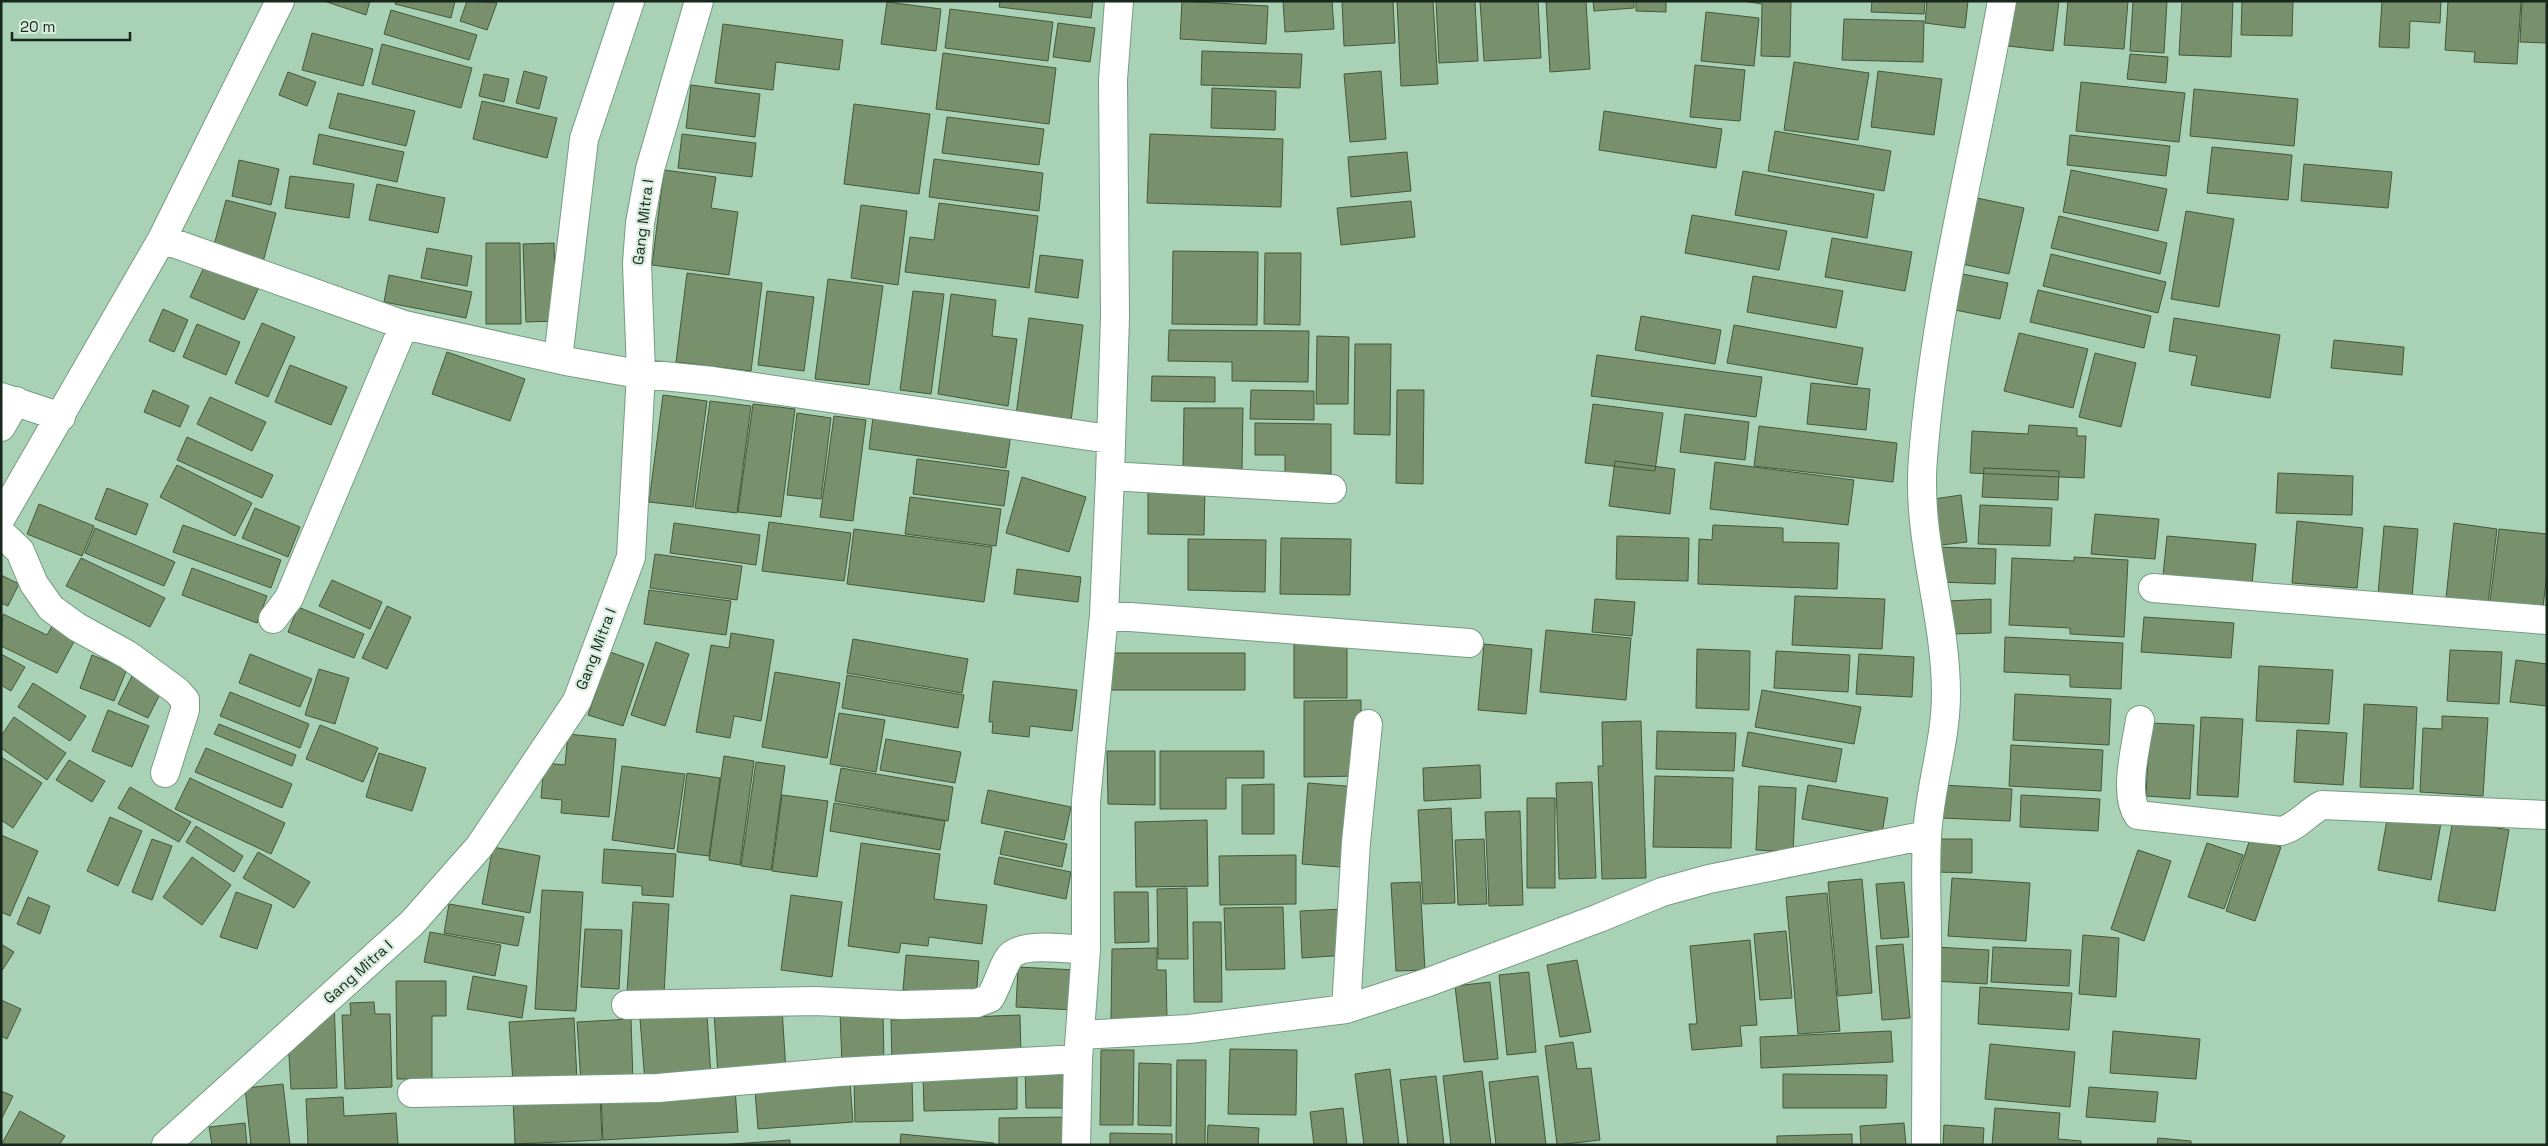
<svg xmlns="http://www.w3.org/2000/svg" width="2548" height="1146" viewBox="0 0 2548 1146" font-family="'Space Grotesk',sans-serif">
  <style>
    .building { fill: #79906c; stroke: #445938 }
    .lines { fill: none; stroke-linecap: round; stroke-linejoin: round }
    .minor-casing { stroke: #759c82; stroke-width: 30 }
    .minor { stroke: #fff; stroke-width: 28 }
    .labels { text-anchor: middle; stroke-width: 4.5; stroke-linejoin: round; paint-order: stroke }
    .street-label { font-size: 15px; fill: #17271c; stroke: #d7ecdd }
  </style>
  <rect width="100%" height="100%" fill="#a8d1b5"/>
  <path class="building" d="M324,1H370L366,15Z
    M396,1H455L451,18L395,4Z
    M467,1L497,3L487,30L460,21Z
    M1000,1H1093L1091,18L999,7Z
    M1182,1L1268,6L1266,44L1180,39Z
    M1283,1H1332L1334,29L1285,32Z
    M1342,1H1393L1395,43L1344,46Z
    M1397,1H1433L1438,84L1401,86Z
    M1436,1H1475L1478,61L1439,63Z
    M1480,1H1538L1541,58L1484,61Z
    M1546,1H1586L1590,69L1550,72Z
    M1593,1H1634V8L1594,11Z
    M1636,1H1666V12L1636,11Z
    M1742,1H1791L1790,57L1761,56L1762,4Z
    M1872,1H1925L1924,14L1871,12Z
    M1927,1H1968L1965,28L1925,23Z
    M2013,1H2059L2053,51L2008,46Z
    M2068,1H2128L2124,49L2064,45Z
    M2133,1H2167L2164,53L2130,51Z
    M2182,1H2233L2231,57L2179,55Z
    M2242,1H2293L2292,36L2241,35Z
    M2382,1H2441L2440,23L2410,21L2409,48L2379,47Z
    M2448,1H2521L2517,64L2474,62L2475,52L2445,50Z
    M2522,1H2547V43L2520,42Z
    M887,2L941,9L936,51L881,44Z
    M950,9L1053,22L1048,61L945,48Z
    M391,10L477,35L469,60L384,34Z
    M1706,12L1759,18L1754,66L1701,61Z
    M1844,19L1924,21L1923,62L1842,60Z
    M1058,23L1095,28L1090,62L1053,57Z
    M723,24L843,40L839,70L776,62L773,90L715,83Z
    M312,33L373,49L363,86L302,70Z
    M382,44L472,68L461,108L372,84Z
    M1202,51L1302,54L1300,88L1201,85Z
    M943,53L1056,68L1049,124L936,109Z
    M2130,54L2168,57L2166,83L2127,79Z
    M1794,62L1869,73L1858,140L1784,130Z
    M1695,65L1745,70L1740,121L1690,117Z
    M524,71L547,77L539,109L516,103Z
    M1381,71L1386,139L1350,142L1344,74Z
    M1878,71L1942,79L1934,135L1871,127Z
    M288,72L316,82L307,106L279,95Z
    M484,74L509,79L504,102L479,96Z
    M2081,82L2185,93L2179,142L2076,131Z
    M691,85L760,94L755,137L686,128Z
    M1212,88L1276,91L1275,130L1211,128Z
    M2194,89L2298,99L2294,146L2190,136Z
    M338,93L415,111L406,146L329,128Z
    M482,101L557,118L547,158L473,139Z
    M854,104L930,114L919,194L844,184Z
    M1604,111L1722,129L1716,168L1599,150Z
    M947,117L1044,129L1039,165L942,153Z
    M1775,131L1891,151L1884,191L1768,171Z
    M319,134L404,152L397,182L313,164Z
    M682,134L756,143L752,177L678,168Z
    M1150,134L1283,139L1281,207L1147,203Z
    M2070,135L2170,146L2166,176L2067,165Z
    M2212,147L2292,155L2288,200L2207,193Z
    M1407,152L1411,191L1351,197L1348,157Z
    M934,159L1043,173L1039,211L929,197Z
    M239,160L279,169L271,205L232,196Z
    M2304,164L2392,172L2388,208L2301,201Z
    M664,170L716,177L711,208L738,212L729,275L652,265Z
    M2071,170L2167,189L2158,231L2063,212Z
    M1743,171L1874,194L1867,238L1735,215Z
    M290,176L354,184L349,218L285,208Z
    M377,184L445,198L438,233L369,220Z
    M1977,198L2024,208L2009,274L1962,264Z
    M226,200L276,213L263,262L213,249Z
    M1411,201L1415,237L1341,245L1337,208Z
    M939,203L1038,216L1029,288L905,272L910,237L934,240Z
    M861,205L907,211L898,285L851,278Z
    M2186,211L2234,219L2219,307L2171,299Z
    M1692,215L1787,231L1779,270L1685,253Z
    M2059,216L2167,243L2160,274L2051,248Z
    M1832,238L1912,252L1905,291L1825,277Z
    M486,243H520L521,324H486Z
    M554,243L556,321L526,322L523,244Z
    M427,248L472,256L467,286L421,278Z
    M1173,251L1258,252L1257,325L1172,324Z
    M1265,253H1301L1300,325L1264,324Z
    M2051,254L2166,282L2158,313L2043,286Z
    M1040,255L1083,260L1078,298L1035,292Z
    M206,263L259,287L244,320L190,297Z
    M1953,272L2008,283L2000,319L1945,308Z
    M687,273L762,283L751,371L676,362Z
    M389,275L472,292L466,318L384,302Z
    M1753,276L1843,291L1836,328L1747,312Z
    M828,279L883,286L869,385L815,379Z
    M2038,290L2151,316L2144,348L2030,322Z
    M767,291L814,297L804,371L758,365Z
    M913,291L944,294L931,394L900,390Z
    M951,294L996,300L992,336L1017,339L1008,406L938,394Z
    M163,309L188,320L174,352L149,341Z
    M1641,316L1721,330L1715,364L1635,350Z
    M1029,318L1083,325L1070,429L1015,422Z
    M2174,318L2280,335L2270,398L2191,385L2197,356L2169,351Z
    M262,323L295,337L268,397L235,383Z
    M197,324L240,342L226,375L183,357Z
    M1734,325L1863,348L1857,385L1727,363Z
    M1169,330L1309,331L1308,382L1232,381V362L1168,361Z
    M2019,333L2088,349L2073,408L2004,391Z
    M1317,336L1349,337L1348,404H1316Z
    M2334,340L2404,347L2402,375L2331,368Z
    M1355,344H1391L1390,435L1354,434Z
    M447,352L525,379L510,421L432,394Z
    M2095,353L2136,363L2121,427L2079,417Z
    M1597,355L1762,377L1756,417L1591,396Z
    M290,365L347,387L331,425L275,402Z
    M1152,376L1215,377V402L1151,401Z
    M1811,383L1870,389L1866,430L1807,424Z
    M153,390L189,406L180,427L144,412Z
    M1251,390L1314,391V420L1250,419Z
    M1397,390H1424L1423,484L1396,483Z
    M663,395L707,401L693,507L649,502Z
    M210,397L266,422L252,451L197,424Z
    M710,401L751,406L737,513L695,508Z
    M753,404L795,409L781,517L738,512Z
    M1593,404L1663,413L1655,471L1585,463Z
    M1184,408H1243L1242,469L1183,468Z
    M874,409L1012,427L1006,468L869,449Z
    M797,413L831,418L821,499L787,495Z
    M1685,414L1749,422L1745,460L1680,452Z
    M834,416L866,420L853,521L820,517Z
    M1255,423L1331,424V474H1285V455H1255Z
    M2029,425L2077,428V436H2086L2084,478L1970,473L1972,431L2028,434Z
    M1759,426L1897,443L1893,482L1754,466Z
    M187,437L273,475L262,498L177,460Z
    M917,459L1009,471L1004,506L913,494Z
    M1615,461L1675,469L1670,514L1609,506Z
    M1715,462L1854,480L1848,525L1710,509Z
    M177,465L252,503L235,536L160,497Z
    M1984,468L2059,471L2058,500L1982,497Z
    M2278,473L2353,476L2352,515L2276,513Z
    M1022,477L1086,497L1069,552L1006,533Z
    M1148,487L1205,488L1204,535L1148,534Z
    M107,488L148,504L136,535L95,519Z
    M1961,495L1967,542L1933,546L1927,500Z
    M910,497L1001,509L996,546L905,534Z
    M39,504L94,526L82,556L27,534Z
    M1980,505L2052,508L2050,546L1978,544Z
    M255,508L300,527L288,557L242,538Z
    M2095,514L2159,519L2155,559L2091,554Z
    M2297,521L2363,528L2357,588L2292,583Z
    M769,522L851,533L844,581L762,571Z
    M674,523L760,535L756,565L670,553Z
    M2454,523L2497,529L2488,604L2446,598Z
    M183,525L281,560L271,588L173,552Z
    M1713,525L1783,528V542L1839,543L1837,589L1698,584L1699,539L1712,540Z
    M2384,526L2418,529L2412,597L2378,594Z
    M95,528L175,562L164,586L85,553Z
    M854,529L992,547L984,602L847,584Z
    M2499,529L2547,534V573L2543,607L2490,601Z
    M1617,536L1689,538L1688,581L1616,579Z
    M2167,536L2256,544L2252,584L2163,576Z
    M1281,538L1351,539L1350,595L1280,594Z
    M1188,539L1266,540L1265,592L1188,590Z
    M1938,547L1996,549L1995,584L1937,582Z
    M655,554L742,566L737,600L650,588Z
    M2074,557L2128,560L2124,637L2070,634V628L2009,625L2012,558L2074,561Z
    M81,558L165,598L150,627L66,586Z
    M192,568L267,596L257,623L182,595Z
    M1017,569L1081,577L1078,602L1014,594Z
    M1,575L19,584L8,606L1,603Z
    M332,580L382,602L370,629L319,606Z
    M649,590L731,601L726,635L644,624Z
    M1795,596L1885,599L1882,649L1792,645Z
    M1595,599L1635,602L1632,636L1592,632Z
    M1991,599V633L1949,634L1948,601Z
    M387,606L411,617L387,669L362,658Z
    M298,607L364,634L354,658L288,632Z
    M3,614L47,635L53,624L77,636L57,673L1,646Z
    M2144,617L2234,623L2231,658L2141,652Z
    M1546,630L1631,638L1626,700L1540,692Z
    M731,633L774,640L761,721L734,716L730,738L696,732L711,645L729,648Z
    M2005,637L2123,643L2121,689L2070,687V675L2004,672Z
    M853,639L968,659L962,693L847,673Z
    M1294,640H1347V698H1294Z
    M656,642L689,654L665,726L631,715Z
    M1484,644L1532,649L1526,714L1478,710Z
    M1697,649L1750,651L1749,710L1696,708Z
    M2450,650L2502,652L2499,704L2447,701Z
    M1776,651L1850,655L1848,692L1774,688Z
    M610,652L644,664L623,726L588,715Z
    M1107,653H1245V690H1107Z
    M1,654L25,667L11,691L1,685Z
    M250,654L312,679L300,707L239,683Z
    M1859,654L1914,657L1912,697L1856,694Z
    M92,655L127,669L114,701L80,688Z
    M2516,660L2547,664V706L2510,702Z
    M2259,666L2333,670L2329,724L2256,721Z
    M319,669L349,678L335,724L305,715Z
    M775,672L840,683L827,758L762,747Z
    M133,674L163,688L148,718L118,704Z
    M847,675L964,695L958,728L842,708Z
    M993,681L1077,690L1072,731L1030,726L1029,737L992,733L993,722H989Z
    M33,683L86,716L70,741L18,707Z
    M1762,690L1861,707L1854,744L1755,727Z
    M230,692L309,724L300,748L220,716Z
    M2015,694L2111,699L2109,745L2013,740Z
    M1361,700V776L1304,777V701Z
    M2364,704L2417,707L2413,789L2360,787Z
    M108,710L149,726L132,767L92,751Z
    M839,713L885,720L876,772L830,764Z
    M2442,716L2488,718L2483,796L2420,792L2423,728L2442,729Z
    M14,717L66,753L47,780L1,748V736Z
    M2201,717L2243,719L2238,797L2197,795Z
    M1641,721L1646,878L1602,879L1598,766H1603L1602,722Z
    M2150,723L2194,725L2190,799L2146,796Z
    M219,724L296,755L292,766L214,734Z
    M320,725L378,748L363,782L306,759Z
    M2297,730L2347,733L2343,785L2294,782Z
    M1657,731L1736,733L1734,771L1656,769Z
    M1748,732L1842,749L1836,782L1742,766Z
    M568,734L616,739L609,817L561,813L562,800L541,798L544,763L565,765Z
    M886,739L961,752L955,783L880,770Z
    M2011,745L2103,750L2101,791L2009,786Z
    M206,748L292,784L282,808L195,772Z
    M1107,751H1155V805L1108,804Z
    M1160,751H1264V778H1226V809H1160Z
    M379,753L426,768L412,811L366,797Z
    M724,756L754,761L740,865L709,860Z
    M1,757L42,783L13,828L1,820Z
    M69,760L105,781L92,802L56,780Z
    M756,762L785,766L771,870L741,866Z
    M1480,765L1481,798L1424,801L1423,768Z
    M622,766L685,774L674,849L612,840Z
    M841,768L953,787L948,821L835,801Z
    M687,773L720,778L709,856L677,852Z
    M1655,776L1733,778L1731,848L1653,847Z
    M190,778L285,823L271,854L175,809Z
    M1592,782L1596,878L1559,879L1556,783Z
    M1308,783L1358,787L1352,868L1302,864Z
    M1274,784V834H1242V785Z
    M1808,785L1888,798L1882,833L1802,819Z
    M1943,785L2012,789L2010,821L1941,818Z
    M1759,786L1796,788L1793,852L1756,850Z
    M130,787L191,822L179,842L118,808Z
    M988,790L1071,807L1064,840L981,823Z
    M782,795L828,801L817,877L772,871Z
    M2021,795L2100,799L2098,831L2020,827Z
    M1527,798H1555V888H1527Z
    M834,803L945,821L940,850L830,831Z
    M1451,808L1455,903L1423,904L1418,810Z
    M1520,811L1523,905L1489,906L1485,812Z
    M2388,814L2441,823L2431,880L2378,870Z
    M110,817L142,831L118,886L87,871Z
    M1207,820L1208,886L1136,887L1135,822Z
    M2453,820L2509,830L2495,911L2438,901Z
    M196,826L243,856L234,872L186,842Z
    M1005,831L1067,844L1062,867L1000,854Z
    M1,835L38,851L10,916L1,912Z
    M2251,836L2281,847L2255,921L2226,911Z
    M152,839L172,846L152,900L132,892Z
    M1484,839L1487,904L1458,905L1455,840Z
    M1938,839H1972V873L1937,872Z
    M861,843L940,854L934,899L987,905L982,944L929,937L928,946L901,943L899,953L848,946Z
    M2207,843L2243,855L2224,909L2188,897Z
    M493,847L540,856L530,913L482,904Z
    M604,849L676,854L673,897L642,895V886L602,883Z
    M2138,850L2171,861L2144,941L2111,929Z
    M258,852L310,882L294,908L243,878Z
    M1296,855V904L1220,905L1219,856Z
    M192,857L231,885L202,925L163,897Z
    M999,857L1071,872L1066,899L994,884Z
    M1952,878L2030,883L2026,941L1948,936Z
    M1862,879L1872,993L1838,996L1828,882Z
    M1420,882L1425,970L1396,971L1391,883Z
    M1904,882L1909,937L1881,939L1876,884Z
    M1187,888L1188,959H1158L1157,889Z
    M542,890L583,892L576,1011L535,1009Z
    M236,892L272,905L257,949L220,937Z
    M1114,892H1148L1149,942L1115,943Z
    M1827,893L1840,1031L1798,1034L1786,897Z
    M791,895L842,902L832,977L781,970Z
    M28,897L50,906L40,934L17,924Z
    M633,902L669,904L664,994L627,992Z
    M449,904L524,917L518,946L444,933Z
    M1283,907L1285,969L1226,970L1224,908Z
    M1345,909L1348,955L1302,958L1300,911Z
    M1193,922H1221L1222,1002H1194Z
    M585,929L622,930L619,989L581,987Z
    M1786,931L1792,998L1760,1000L1754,934Z
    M430,932L501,945L495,976L424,962Z
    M2083,935L2119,938L2116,997L2079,994Z
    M1750,940L1757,1025L1740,1026L1742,1046L1692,1050L1689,1024H1697L1690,946Z
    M1,944L14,952L1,972Z
    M1903,944L1910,1018L1882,1020L1876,946Z
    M1935,947L1989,950L1987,984L1933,981Z
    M1993,947L2071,950L2069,986L1991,982Z
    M1157,948V970H1166L1167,1018L1111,1019L1112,949Z
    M906,955L979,961L976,997L903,990Z
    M1577,960L1591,1032L1560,1037L1547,965Z
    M1018,967L1076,970L1074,1010L1016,1007Z
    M1529,972L1536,1052L1507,1055L1499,975Z
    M473,976L527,986L522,1018L467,1009Z
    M396,981H446V1016H432V1079H397Z
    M1490,982L1498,1059L1464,1062L1455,986Z
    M1980,987L2072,993L2069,1030L1978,1024Z
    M334,998L337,1088L291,1089L288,1039Z
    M1,1000L21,1009L7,1039L1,1036Z
    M374,1002L375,1014H390L392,1087L345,1089L342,1015H351L350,1003Z
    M782,1009L786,1071L718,1075L714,1013Z
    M883,1010L884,1065L842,1066L840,1011Z
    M707,1015L711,1077L645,1082L640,1019Z
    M1020,1015L1021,1058L892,1063L891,1020Z
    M574,1018L577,1080L513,1083L509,1022Z
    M631,1019L633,1081L581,1083L577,1022Z
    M1891,1031L1893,1062L1761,1068L1760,1037Z
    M2113,1031L2200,1039L2196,1079L2110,1073Z
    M1573,1042L1577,1069L1591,1068L1600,1140L1557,1145L1545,1046Z
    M1990,1044L2075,1052L2070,1107L1985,1099Z
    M1230,1049L1297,1050L1296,1115L1228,1114Z
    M1101,1050H1134L1133,1125H1100Z
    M1177,1060H1206L1205,1145H1176Z
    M1139,1063L1171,1064V1126L1138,1125Z
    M1072,1064L1073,1108H1026L1025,1065Z
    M1390,1069L1399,1145H1364L1355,1074Z
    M1017,1071V1109L924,1111L923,1074Z
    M1482,1071L1491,1145H1451L1443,1076Z
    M1783,1074L1887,1075L1886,1108H1783Z
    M1436,1076L1444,1145H1408L1400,1080Z
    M1538,1076L1546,1145H1496L1489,1082Z
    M912,1079L913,1121L855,1122L854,1080Z
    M850,1083L853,1122L758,1129L755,1090Z
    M283,1084L290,1145H251L245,1088Z
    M2089,1087L2158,1092L2155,1122L2086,1117Z
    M735,1088L738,1132L603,1140L601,1095Z
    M1,1091L13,1096L1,1120Z
    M600,1095L602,1140L515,1144L513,1099Z
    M343,1097L344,1116L396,1113L398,1145H308L306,1099Z
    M1343,1108L1347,1145H1314L1310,1112Z
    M1995,1108L2060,1113L2058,1139L2081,1141V1145H1992Z
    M20,1111L65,1136L59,1145H1Z
    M1069,1117V1145H999V1118Z
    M245,1123L247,1145H212L209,1127Z
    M1904,1123L1906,1145H1861L1860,1126Z
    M1208,1125L1259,1128L1258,1145H1207Z
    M1944,1125L1984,1128L1983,1145H1943Z
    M1110,1133L1172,1134V1145H1110Z
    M901,1134L994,1143L993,1145H900Z
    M1852,1134V1145H1777V1136Z
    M2158,1138L2191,1141V1145H2157Z
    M790,1140V1145H719Z"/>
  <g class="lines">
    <defs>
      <path id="minor" d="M162,239L404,325L571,362L633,373L713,381L1109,439
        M558,359L584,139L630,1
        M1,397L61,417
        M1,427L16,401
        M1110,476L1332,489
        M1,518L162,239L280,1
        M1,533L20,551L34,584L51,608L77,627L128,655L177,691L185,700V710L165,773
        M2153,588L2547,620
        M1104,615L1469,643
        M273,619L289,598L404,325
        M2140,720C2136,747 2123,794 2138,815L2281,831C2296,828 2308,812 2322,805L2547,815
        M626,1005L815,1001L902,1005L977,1003L990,998C997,986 1001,971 1008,959C1019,941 1068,949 1086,950
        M1346,1009L1356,842L1368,724
        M1080,1035L1189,1029L1346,1009L1426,983L1599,918L1662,892L1709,879L1927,835
        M412,1093L658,1088L839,1072L1078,1059
        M166,1145L412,923L479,847L577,701L631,557L641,373L637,263L640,223L650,169L699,1
        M1076,1145L1078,1059L1086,950V801L1104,615L1110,476L1115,317L1113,80L1119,1
        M1926,1145C1926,1077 1927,1009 1927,942C1927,907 1925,872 1927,837C1929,789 1946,742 1946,694C1946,614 1916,538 1923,458C1935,303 1975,153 2002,1"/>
    </defs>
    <use href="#minor" class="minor-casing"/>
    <use href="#minor" class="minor"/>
  </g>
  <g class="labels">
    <g class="street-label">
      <text transform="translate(643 222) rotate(-83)" y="5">Gang Mitra I</text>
      <text transform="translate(596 649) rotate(-69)" y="5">Gang Mitra I</text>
      <text transform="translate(358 972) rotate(-42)" y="5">Gang Mitra I</text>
    </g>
  </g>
  <rect width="2548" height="1146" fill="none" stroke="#17271c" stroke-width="5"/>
  <path d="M12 32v8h118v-8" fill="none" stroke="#17271c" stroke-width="2.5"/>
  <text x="20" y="32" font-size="15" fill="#17271c" stroke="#d7ecdd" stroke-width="4" paint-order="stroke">20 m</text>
</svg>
